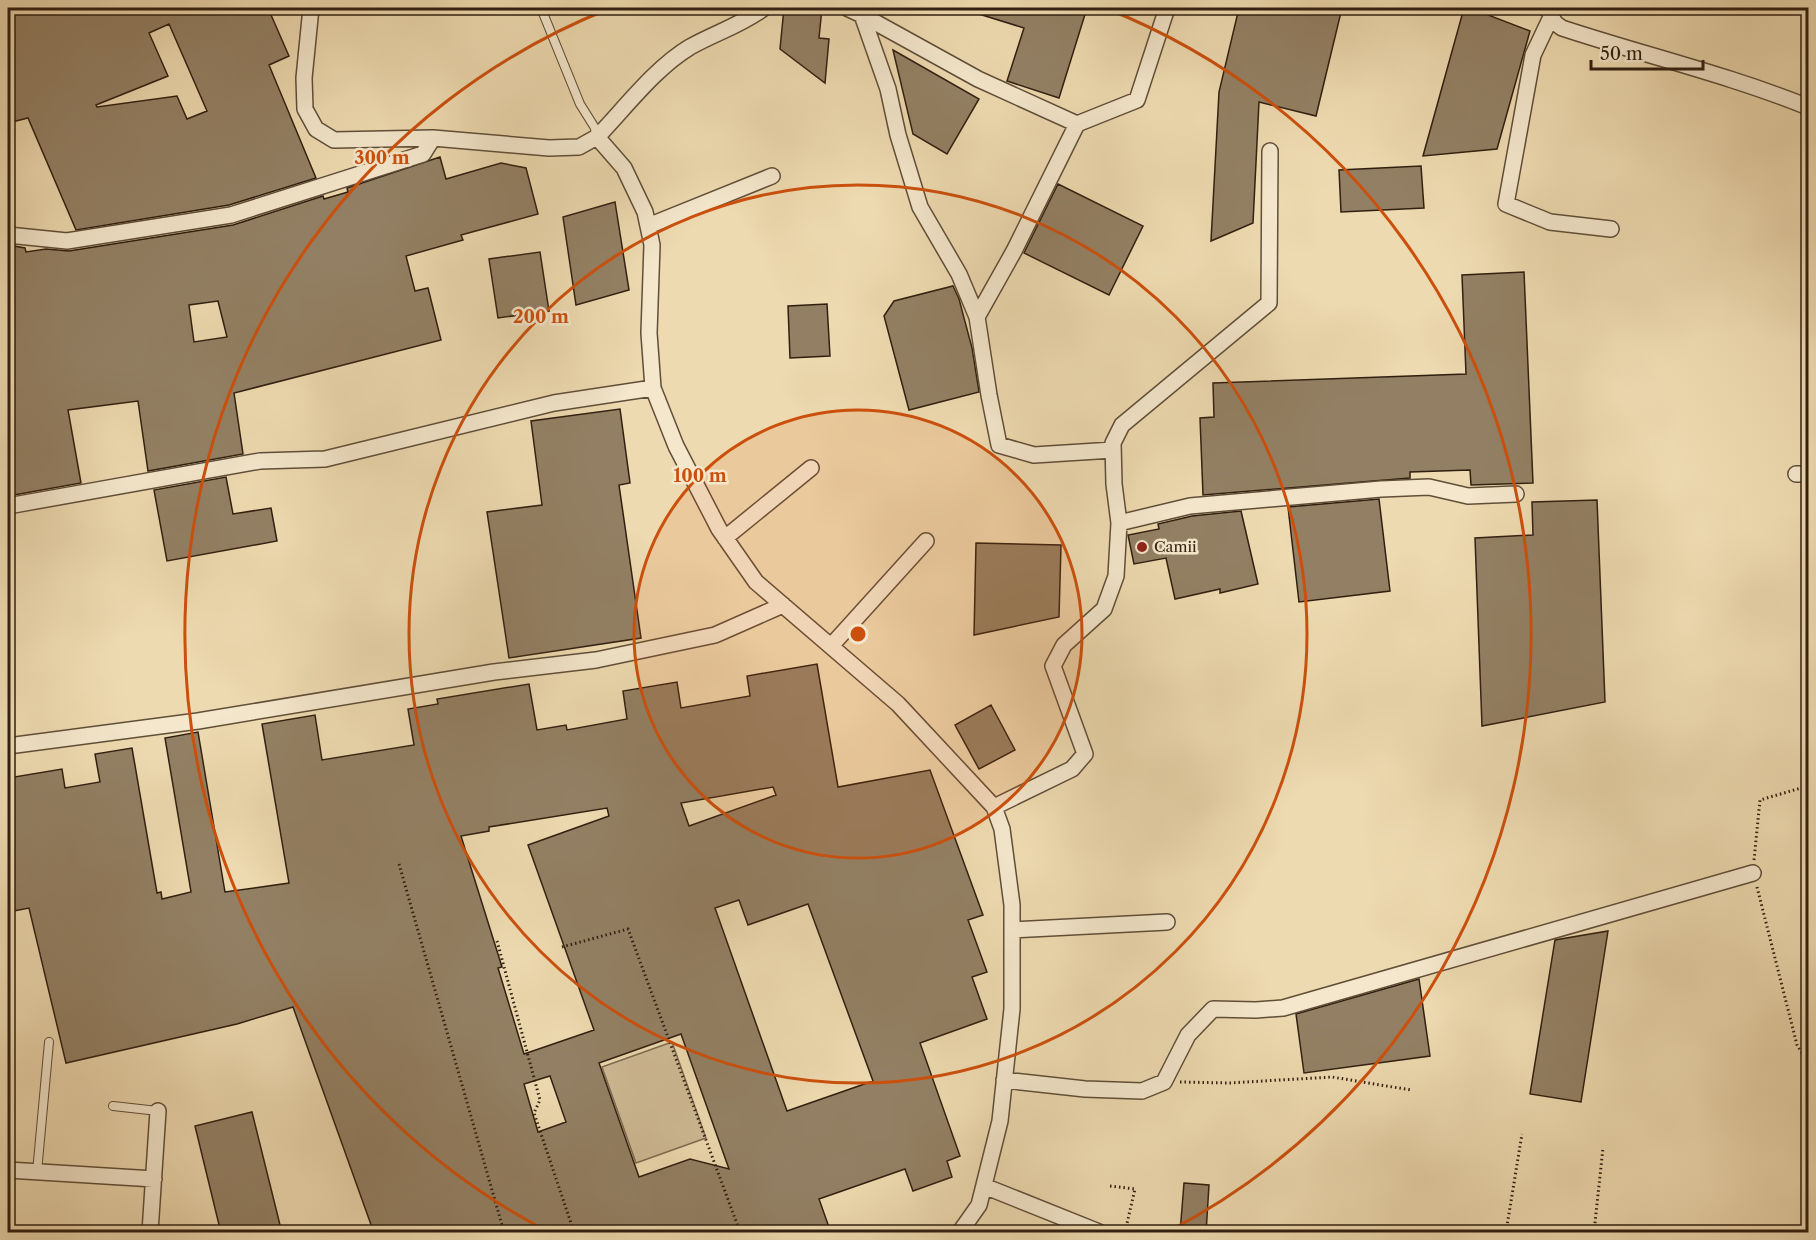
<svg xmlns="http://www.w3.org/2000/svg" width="1816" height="1240" viewBox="0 0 1816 1240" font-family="'Libre Caslon Text',serif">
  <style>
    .green { fill: #ceba95; stroke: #7f6c53; stroke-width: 1.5 }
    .building { fill: #938064; stroke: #301f11; stroke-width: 1.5; fill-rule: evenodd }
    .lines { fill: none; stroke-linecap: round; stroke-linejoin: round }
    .service-casing { stroke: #604e39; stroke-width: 10 }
    .minor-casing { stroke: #604e39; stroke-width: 18 }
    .path { stroke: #301f11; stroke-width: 3; stroke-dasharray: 1.5 3; stroke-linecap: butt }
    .service { stroke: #f4e7cc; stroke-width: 8 }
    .minor { stroke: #f4e7cc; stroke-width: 15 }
    .ring { fill: none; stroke: #cc500d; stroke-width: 3 }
    .poi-dot { fill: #8f2418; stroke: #f4e7cc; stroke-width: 2 }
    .labels { text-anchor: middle; stroke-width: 5; stroke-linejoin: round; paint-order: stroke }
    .poi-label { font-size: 15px; fill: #301f11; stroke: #f4e7cc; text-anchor: start }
    .centre { fill: #cc500d; stroke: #f4e7cc; stroke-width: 3 }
    .ring-label { font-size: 18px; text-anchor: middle; font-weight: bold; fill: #cc500d; stroke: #f4e7cc; stroke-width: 5; stroke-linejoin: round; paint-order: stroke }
  </style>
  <rect width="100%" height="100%" fill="#eedab0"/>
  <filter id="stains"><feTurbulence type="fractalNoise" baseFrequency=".00333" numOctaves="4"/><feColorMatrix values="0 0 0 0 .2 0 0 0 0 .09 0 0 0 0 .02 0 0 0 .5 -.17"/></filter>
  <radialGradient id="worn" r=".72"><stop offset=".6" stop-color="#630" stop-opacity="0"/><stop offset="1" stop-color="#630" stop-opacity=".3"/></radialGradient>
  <path class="green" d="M672,1042L706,1138L636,1163L602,1067Z"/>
  <path class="building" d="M8,8H268L289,56L269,65L316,178L229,205L76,230L28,118L8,123ZM169,24L207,111L187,119L177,96L97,107L96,105L168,76L149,33Z
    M784,8H822L819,38L829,39L825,83L780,49Z
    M967,8H1087L1059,98L1007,81L1024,28L966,10Z
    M1239,8H1342L1316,116L1259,102L1253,223L1211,241L1219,92Z
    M1464,8H1470L1530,31L1497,149L1423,156Z
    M893,50L979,99L947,154L913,134Z
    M440,157L446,179L501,163L526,168L538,214L461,235L463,240L406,256L415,291L428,288L441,340L234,393L243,454L148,471L138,401L68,410L81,483L8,496V245L25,248L26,252L46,249L69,251L233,225L323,196L324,199L348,192L347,188ZM218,301L227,337L194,342L189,305Z
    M1421,166L1424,208L1341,212L1339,170Z
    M1058,184L1143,226L1109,295L1024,253Z
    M615,202L629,290L576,305L563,217Z
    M540,252L549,311L498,318L489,259Z
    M1524,272L1533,483L1471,485L1470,470L1410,472V478L1203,495L1200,418L1214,417L1213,383L1466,374L1462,275Z
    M953,286L959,299L972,348L979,392L909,410L884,316L894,301Z
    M827,304L830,356L790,358L788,306Z
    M620,409L630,483L619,485L641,638L509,658L487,512L542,505L531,421Z
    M226,477L233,514L271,508L277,541L167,561L154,490Z
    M1379,499L1390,591L1299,602L1288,507Z
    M1597,500L1605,702L1482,726L1475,538L1533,535L1532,502Z
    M1241,511L1258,584L1220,593V589L1175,599L1166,558L1134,564L1128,535L1159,529L1158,524L1192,516Z
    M976,543L1061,545L1059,617L974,635Z
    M817,664L838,787L930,770L983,915L968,920L987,972L972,977L987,1019L920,1043L960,1156L947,1161L952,1177L913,1191L905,1169L819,1199L831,1233H374L293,1007L237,1024L66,1063L29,908L8,912V799H10L8,778L62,769L65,788L100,782L95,754L132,748L157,893L161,892L162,899L191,892L165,738L198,732L225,892L289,883L262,724L315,715L322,760L414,745L408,709L438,704L437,699L529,684L537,730L566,725L567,730L627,719L623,691L677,682L681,708L750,696L747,676ZM773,787L776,795L689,826L681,803ZM607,808L609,816L528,845L594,1030L524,1054L498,968L502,967L461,836L489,831V827ZM739,900L748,925L808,904L873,1081L787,1111L715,908ZM681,1034L729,1169L690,1159L639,1177L599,1063ZM550,1076L566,1122L538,1132L524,1084Z
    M991,705L1015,750L979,769L955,725Z
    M1608,931L1581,1102L1530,1094L1555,940Z
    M1419,979L1430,1056L1304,1073L1296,1014Z
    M252,1112L282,1233H221L195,1126Z
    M1184,1183L1209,1185L1206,1233H1180Z"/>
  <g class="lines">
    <defs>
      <path id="service" d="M541,8L580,104L595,128L596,136
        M113,1106L158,1111
        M37,1172L49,1042"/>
      <path id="minor" d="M311,8L304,78L305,109L316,129L334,140L433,138L549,148L579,147L597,137L624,168L645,212L652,245L649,333L653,388L676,446L719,529L756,582L898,704L994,807L1002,829L1012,905V1009L1000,1121L979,1205L960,1232
        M847,8L862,15L888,89L898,135L920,207L959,274L977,317L989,395L999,445L1034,455L1113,450
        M1548,10L1555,23L1562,28C1644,55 1729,75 1808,107
        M862,15L978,79L1077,124L1014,251L977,317
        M1551,17L1533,55L1506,204L1550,222L1611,229
        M1077,124L1137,100L1167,8
        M597,137C625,108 655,68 690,47C715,33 741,25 764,8
        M1270,151L1269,303L1122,425L1113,443L1114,484L1119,523L1190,506L1381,489L1429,487L1468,496L1516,494
        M648,226L772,176
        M8,235L67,241L231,215L423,154L433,138
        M1796,474H1808
        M8,506L260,461L325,459L554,403L653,388
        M725,538L811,468
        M831,646L926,541
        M8,746L198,721L494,672L596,660L715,635L783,605
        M994,807L1072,769L1085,754L1053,666L1064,645L1104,609L1116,576L1119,523
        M1012,930L1167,922
        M1004,1080L1085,1089L1142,1091L1164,1082L1188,1035L1213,1009L1256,1010L1283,1008L1753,873
        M8,1170L154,1179
        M984,1186L1099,1232
        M150,1232L158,1111"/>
    </defs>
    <use href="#service" class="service-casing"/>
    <use href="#minor" class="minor-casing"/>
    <path class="path" d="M1754,860L1760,800L1808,786
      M399,864L504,1232
      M1757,887L1797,1045L1808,1063
      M497,941L540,1100L534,1113L574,1232
      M562,947L628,929L740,1232
      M1180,1082L1229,1083L1332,1077L1411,1090
      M1110,1186L1135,1189L1125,1232
      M1506,1232L1522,1134
      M1594,1232L1603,1148"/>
    <use href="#service" class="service"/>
    <use href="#minor" class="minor"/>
  </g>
  <circle cx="858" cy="634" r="224" fill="#cc500d" fill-opacity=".12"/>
  <g class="ring">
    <circle cx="858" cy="634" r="224"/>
    <circle cx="858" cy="634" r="449"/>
    <path d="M547 1231A673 673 0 0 1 611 8M1105 8A673 673 0 0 1 1169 1231"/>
  </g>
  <circle class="poi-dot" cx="1142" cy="547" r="6"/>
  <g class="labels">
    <g class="poi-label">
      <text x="1154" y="552">Camii</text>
    </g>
  </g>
  <circle cx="858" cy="634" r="9" class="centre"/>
  <g class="ring-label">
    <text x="382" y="164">300 m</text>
    <text x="541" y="323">200 m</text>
    <text x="700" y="482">100 m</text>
  </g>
  <rect width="1816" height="1240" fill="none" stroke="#eedab0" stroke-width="30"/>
  <rect x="9" y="9" width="1798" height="1222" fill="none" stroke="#301f11" stroke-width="3"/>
  <rect x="15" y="15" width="1786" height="1210" fill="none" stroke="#301f11" stroke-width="1.5"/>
  <path d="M1591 60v9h112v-9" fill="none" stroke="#301f11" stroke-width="3"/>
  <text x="1600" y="60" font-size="18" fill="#301f11" stroke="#f4e7cc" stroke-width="4.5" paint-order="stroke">50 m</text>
  <rect width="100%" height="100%" filter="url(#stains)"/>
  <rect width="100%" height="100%" fill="url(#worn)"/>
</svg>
